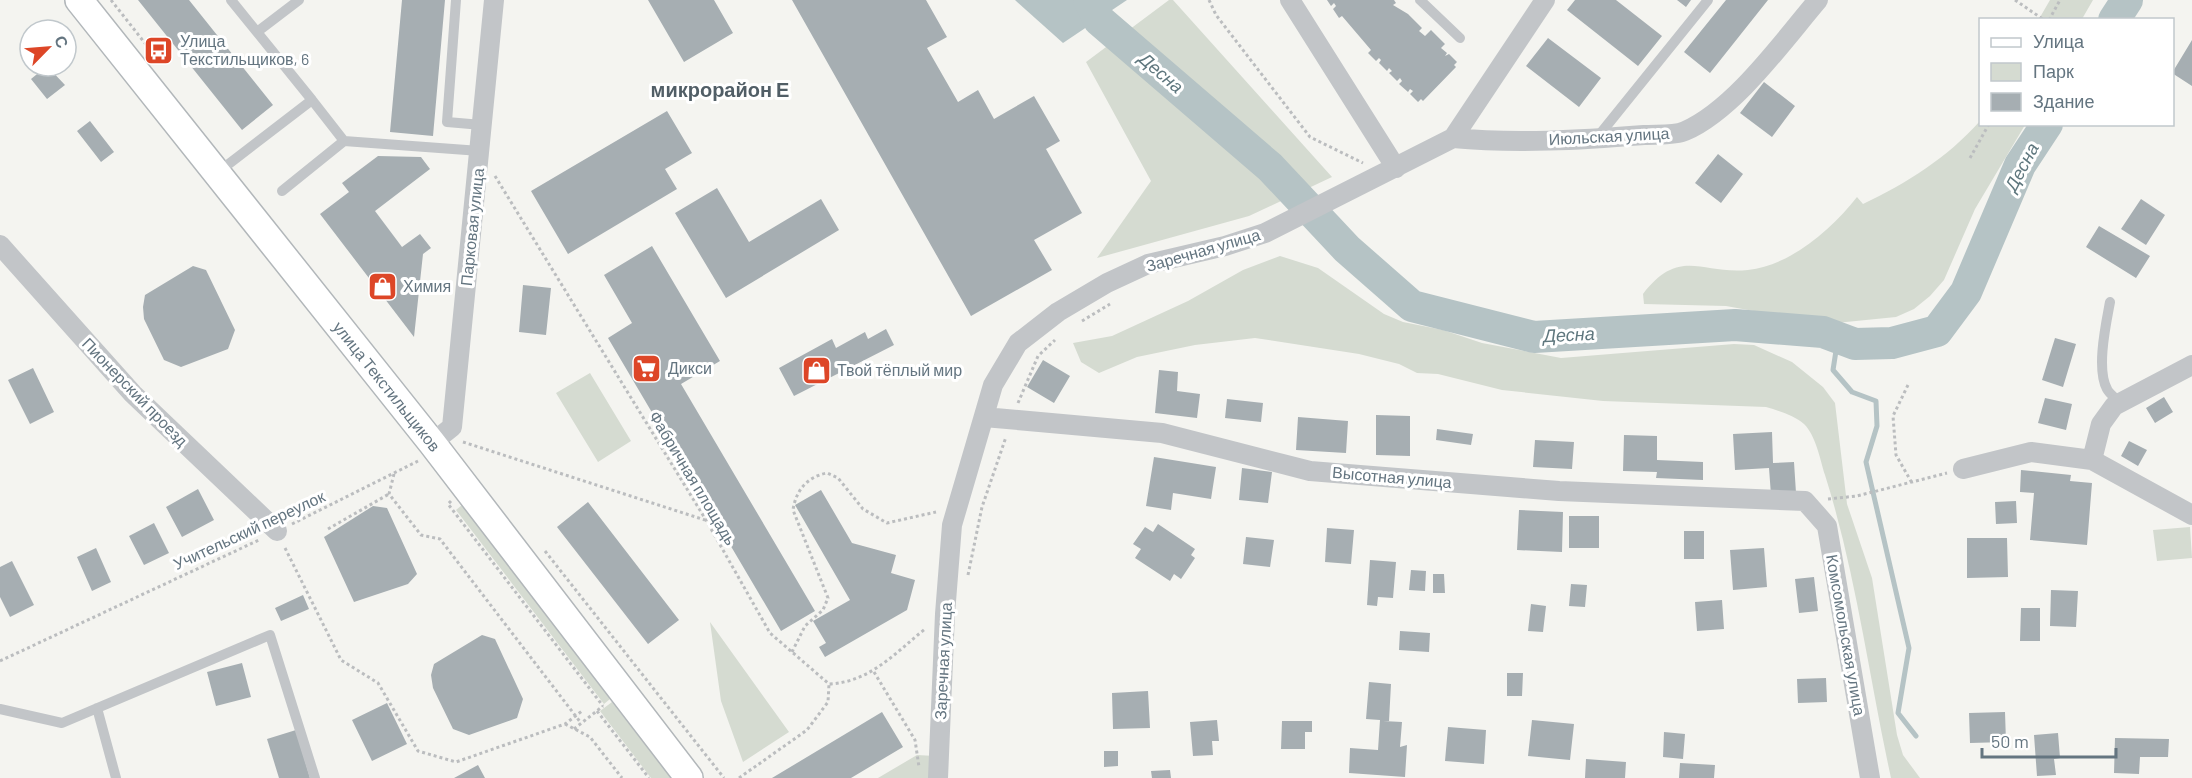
<svg xmlns="http://www.w3.org/2000/svg" width="2192" height="778" viewBox="0 0 2192 778" font-family="Barlow,sans-serif">
  <style>
    .green { fill: #d5dbd1 }
    .water { fill: #b5c3c5 }
    .lines { fill: none; stroke-linecap: round; stroke-linejoin: round }
    .stream { stroke: #b5c3c5; stroke-width: 5 }
    .river { stroke: #b5c3c5; stroke-width: 32 }
    .building { fill: #a6aeb2 }
    .secondary-casing { stroke: #b2b7ba; stroke-width: 30 }
    .path { stroke: #bbbdbf; stroke-width: 3; stroke-dasharray: 3 3; stroke-linecap: butt }
    .service { stroke: #c2c5c8; stroke-width: 10 }
    .minor { stroke: #c2c5c8; stroke-width: 20 }
    .secondary { stroke: #fff; stroke-width: 27 }
    .labels { text-anchor: middle; stroke-width: 6; stroke-linejoin: round; paint-order: stroke }
    .poi-label { font-size: 16px; fill: #647580; stroke: #fff; text-anchor: start }
    .street-label { font-size: 16px; fill: #647580; stroke: #fff }
    .water-label { font-size: 18px; font-style: italic; fill: #5f777e; stroke: #fff }
    .quarter-label { font-size: 20px; font-weight: bold; fill: #515e66; stroke: #fff }
  </style>
  <rect width="100%" height="100%" fill="#f4f4f0"/>
  <path class="green" d="M1169,0H1173L1332,177L1249,216L1097,258L1151,181L1086,62Z
    M2050,0H2093L2082,19H2039Z
    M1980,121V124L2025,125L1975,209L1944,280L1930,296L1914,309L1896,317L1826,324L1726,306L1644,304L1643,294C1680,246 1702,275 1748,270C1791,265 1831,230 1857,197L1863,204C1907,183 1947,158 1980,121Z
    M1280,256L1318,268L1384,314L1403,322L1443,330L1482,343L1561,358L1734,344L1754,345L1792,362L1823,387L1835,403L1847,504L1872,578L1897,735L1903,755L1920,778H1891C1869,677 1856,573 1825,475C1820,459 1816,436 1804,424C1794,415 1779,411 1766,407L1603,401L1502,390L1438,374L1417,373L1399,364L1359,354L1255,338L1195,345L1137,357L1099,373L1081,362L1073,343L1112,336L1188,301L1243,270Z
    M590,373L631,441L598,462L556,393Z
    M462,505L610,699L604,704L456,510Z
    M2190,527L2192,558L2157,561L2153,530Z
    M710,622L789,732L743,762L721,701Z
    M612,702L671,778H651L600,711Z
    M917,755L935,756L934,778H878Z"/>
  <path class="water" d="M1015,0H1127L1063,43Z"/>
  <g class="lines">
    <path class="stream" d="M1838,338L1833,370L1852,392L1876,401L1877,426L1866,462L1909,648L1898,713L1916,736"/>
    <path class="river" d="M1089,0L1099,20L1270,167L1347,249L1412,306L1534,337L1735,325L1823,332L1855,344L1892,343L1937,331L1966,292L2020,165L2047,124
      M2114,20L2127,0"/>
  </g>
  <path class="building" d="M138,0H189L273,105L242,130Z
    M402,0H445L433,136L390,132Z
    M648,0H714L733,33L684,62Z
    M792,0H926L947,37L927,48L958,102L978,90L994,119L1034,96L1060,141L1046,149L1082,213L1034,240L1052,270L971,316Z
    M1327,0H1394L1396,3L1393,5L1408,14L1422,28L1419,31L1425,36L1431,30L1445,44L1441,48L1447,53L1445,56L1449,54L1457,62L1454,65L1456,67L1423,101L1421,99L1418,102L1410,94L1413,91L1410,89L1408,92L1399,84L1402,81L1400,78L1397,81L1389,73L1392,71L1389,68L1387,71L1379,63L1381,60L1379,58L1376,61L1368,53L1371,50L1342,16L1339,18L1333,9L1336,6L1334,3L1331,6Z
    M1575,0H1616L1662,36L1638,66L1567,10Z
    M1677,0H1691L1686,7Z
    M1726,0H1768L1710,73L1684,52Z
    M1548,38L1601,78L1579,107L1526,66Z
    M2192,40V86L2172,73Z
    M47,66L65,85L47,99L31,79Z
    M1764,82L1795,106L1772,137L1740,113Z
    M667,111L692,153L665,169L677,189L568,254L531,191Z
    M90,121L114,152L101,162L77,131Z
    M1718,154L1743,174L1721,203L1695,183Z
    M378,156L421,157L430,169L375,211L402,247L420,234L431,248L423,254L414,337L320,214L349,192L342,183Z
    M717,188L749,242L821,199L839,230L726,298L675,213Z
    M2141,199L2165,215L2146,245L2121,229Z
    M2099,226L2150,256L2136,278L2086,247Z
    M652,246L720,361L681,384L815,611L781,631L608,338L632,323L604,275Z
    M193,266L206,270L235,330L228,349L181,367L164,360L144,319L143,307L145,295Z
    M523,285L551,288L546,335L519,332Z
    M886,329L894,345L794,396L779,368L832,339L836,348L865,332L868,339Z
    M2055,338L2076,344L2063,387L2042,380Z
    M1043,360L1070,376L1054,403L1027,387Z
    M33,368L54,412L30,424L8,380Z
    M1159,370L1178,372L1177,391L1200,394L1197,418L1155,413Z
    M2164,397L2173,412L2155,423L2146,408Z
    M2045,398L2072,404L2066,430L2038,423Z
    M1227,399L1263,403L1261,422L1225,418Z
    M1376,415L1410,416V456L1376,455Z
    M1298,417L1348,421L1346,453L1296,450Z
    M1437,429L1473,434L1471,445L1436,440Z
    M1772,432L1773,463L1794,462L1796,493L1771,495L1769,468L1735,470L1733,434Z
    M1624,435L1657,436V460L1703,462V480L1656,478L1657,472L1623,471Z
    M1535,440L1574,442L1572,469L1533,467Z
    M2129,441L2147,450L2138,466L2121,456Z
    M1154,457L1216,467L1211,499L1173,493L1171,510L1146,506Z
    M1242,468L1272,472L1268,503L1239,500Z
    M2021,470L2071,475L2070,481L2092,483L2087,545L2030,540L2034,493L2020,492Z
    M198,489L214,520L182,537L166,507Z
    M821,490L852,543L896,555L891,573L915,580L907,610L825,657L819,647L826,643L813,621L850,600L795,505Z
    M2016,501L2017,523L1996,524L1995,502Z
    M588,502L679,620L648,644L557,527Z
    M373,506L387,508L417,574L408,584L354,602L324,537Z
    M1519,510L1563,512L1562,552L1517,550Z
    M1569,516H1599V548H1569Z
    M154,523L169,553L144,565L129,536Z
    M1158,524L1195,549L1191,555L1195,558L1181,579L1174,574L1170,581L1135,558L1141,549L1133,544L1145,527L1153,532Z
    M1327,528L1354,530L1351,564L1325,562Z
    M1684,531H1704V559H1684Z
    M1246,537L1274,540L1270,567L1243,564Z
    M1967,538H2007L2008,577L1967,578Z
    M96,548L111,582L92,591L77,557Z
    M1764,548L1767,587L1733,590L1730,550Z
    M1370,560L1396,562L1393,598L1378,597L1377,606L1367,605Z
    M12,561L34,605L10,617L0,597V567Z
    M1411,570L1426,571L1425,591L1409,590Z
    M1433,574H1444L1445,593H1433Z
    M1814,577L1818,611L1799,613L1795,579Z
    M1571,584L1587,585L1585,607L1569,606Z
    M2051,590L2078,591L2076,627L2050,626Z
    M303,595L309,609L281,621L275,608Z
    M1722,600L1724,629L1697,631L1695,602Z
    M1531,604L1546,606L1543,632L1528,631Z
    M2021,608H2040V641H2020Z
    M1400,631L1430,633L1429,652L1399,650Z
    M482,635L495,639L523,699L517,718L469,735L453,729L433,688L431,675L434,664Z
    M242,663L251,697L216,706L207,672Z
    M1507,673H1523L1522,696H1507Z
    M1826,678L1827,702L1798,703L1797,679Z
    M1369,682L1391,684L1389,721H1383L1402,722L1400,747L1407,745L1405,777L1349,773L1350,748L1378,750L1380,720L1366,719Z
    M1148,691L1150,728L1113,729L1112,693Z
    M387,703L407,744L372,761L352,720Z
    M882,712L903,747L851,778H772Z
    M2005,712L2006,742L1970,743L1969,713Z
    M1217,720L1219,741H1212L1213,755L1193,756L1190,722Z
    M1532,720L1574,724L1570,760L1528,756Z
    M1282,721H1312V732H1305V749H1281Z
    M1448,727L1486,730L1484,764L1445,761Z
    M296,730L310,778H279L267,739Z
    M1664,732L1685,734L1683,759L1663,757Z
    M2058,733L2060,758L2054,759L2056,775L2037,776L2034,735Z
    M2115,738L2169,739L2168,757H2140L2139,774L2114,773Z
    M1104,751H1118V766L1104,767Z
    M1586,759L1626,762L1625,778H1585Z
    M1680,763L1715,765L1714,778H1679Z
    M478,765L485,778H454Z
    M1170,770L1171,778H1152L1151,771Z"/>
  <g class="lines">
    <defs>
      <g id="secondary">
        <path id="s1" d="M79,0L432,443L689,778"/>
      </g>
    </defs>
    <use href="#secondary" class="secondary-casing"/>
    <path class="path" d="M111,0L159,61
      M1209,0L1216,15L1310,137L1363,163
      M2015,0L2044,20
      M2049,20L2060,0
      M1970,158L1989,124
      M495,176L706,520L770,633L829,684C870,682 894,654 925,629
      M1082,321L1110,304
      M1908,385L1893,416L1896,455L1912,483
      M1018,403L1038,356L1055,340
      M463,442L705,520
      M394,474L389,494L421,535L440,539L581,723
      M1828,499L1857,496L1947,473
      M451,501L448,504L603,706
      M292,524L418,461
      M328,529L389,494
      M285,548L341,660L378,683L418,751L456,762L565,724L582,711
      M545,551L724,778
      M968,575L982,507L1006,437
      M792,652L805,626L823,610L828,598L793,510C796,490 807,477 827,473L838,478L863,509L887,523L936,512
      M0,661L259,540
      M874,672L915,740L919,767
      M597,711L649,778
      M565,724L590,737L622,778
      M574,729L603,706
      M739,778L807,730L828,702L829,684"/>
    <path class="service" d="M456,0L447,122L482,125
      M1420,0L1460,38
      M257,32L299,0
      M312,100L344,141L480,151
      M1596,139L1708,0
      M217,173L312,100L231,0
      M282,191L344,141
      M2110,302C2106,324 2096,369 2107,389C2109,394 2117,399 2121,403
      M97,708L116,778
      M0,709L62,723L270,635L315,778"/>
    <path class="minor" d="M1290,0L1396,168
      M1453,138C1516,144 1581,140 1644,135C1656,134 1674,136 1685,131C1735,109 1783,41 1818,0
      M0,245L133,394L277,531
      M2192,365L2114,406L2101,424L2092,460L2192,515
      M984,417L1162,433L1310,471L1559,491L1805,501L1827,526L1870,778
      M432,443L452,427L494,0
      M1963,469L2031,452L2092,460
      M938,778L945,614L952,525L993,385L1018,343L1058,312L1107,283L1148,264L1225,246L1265,233L1453,138L1545,0"/>
    <use href="#secondary" class="secondary"/>
  </g>
  <defs>
    <symbol id="bus-square" viewBox="-11 -11 22 22"><rect x="-9" y="-9" width="18" height="18" rx="4" fill="#dd4627" stroke="#fff"/><path d="M-5-6H5V4H4V6H2V4H-2V6H-4V4H-5ZM-3.5-4V0h7V-4ZM-3.5 1.2v1.5H-2V1.2ZM2 1.2v1.5H3.5V1.2Z" fill="#fff"/></symbol>
    <symbol id="shop-square" viewBox="-11 -11 22 22"><rect x="-9" y="-9" width="18" height="18" rx="4" fill="#dd4627" stroke="#fff"/><path d="M-5-2.5h2.3a2.7 3.5 0 0 1 5.4 0H5L5.5 6h-11ZM-1.5-2.5h3a1.5 2.3 0 0 0-3 0Z" fill="#fff"/></symbol>
    <symbol id="supermarket-square" viewBox="-11 -11 22 22"><rect x="-9" y="-9" width="18" height="18" rx="4" fill="#dd4627" stroke="#fff"/><path d="M-6-5.5h2.5l.6 2H6L4.5 2H-2.5L-4.4-4H-6ZM-1.5 3.2a1.3 1.3 0 1 0 .1 0ZM3 3.2a1.3 1.3 0 1 0 .1 0Z" fill="#fff"/></symbol>
  </defs>
  <g fill-rule="evenodd">
    <use href="#bus-square" x="142" y="34" width="33" height="33"/>
    <use href="#shop-square" x="366" y="270" width="33" height="33"/>
    <use href="#supermarket-square" x="630" y="352" width="33" height="33"/>
    <use href="#shop-square" x="800" y="354" width="33" height="33"/>
  </g>
  <g class="labels">
    <g class="poi-label">
      <text x="180" y="47">Улица<tspan x="180" dy="18">Текстильщиков, 6</tspan></text>
      <text x="403" y="292">Химия</text>
      <text x="668" y="374">Дикси</text>
      <text x="837" y="376">Твой тёплый мир</text>
    </g>
    <g class="street-label">
      <text transform="translate(1609 136) rotate(-3)" y="6">Июльская улица</text>
      <text transform="translate(472 227) rotate(-84)" y="6">Парковая улица</text>
      <text transform="translate(1203 250) rotate(-16)" y="6">Заречная улица</text>
      <text dy="6" stroke="none"><textPath href="#s1" startOffset="494">улица Текстильщиков</textPath></text>
      <text transform="translate(135 392) rotate(46)" y="6">Пионерский проезд</text>
      <text transform="translate(1392 477) rotate(5)" y="6">Высотная улица</text>
      <text transform="translate(693 478) rotate(59)" y="6">Фабричная площадь</text>
      <text transform="translate(249 530) rotate(-25)" y="6">Учительский переулок</text>
      <text transform="translate(1846 635) rotate(80)" y="6">Комсомольская улица</text>
      <text transform="translate(943 661) rotate(-87)" y="6">Заречная улица</text>
    </g>
    <g class="water-label">
      <text transform="translate(1161 73) rotate(41)" y="6">Десна</text>
      <text transform="translate(2022 167) rotate(-62)" y="6">Десна</text>
      <text transform="translate(1569 335) rotate(-3)" y="6">Десна</text>
    </g>
    <g class="quarter-label">
      <text x="720" y="97">микрорайон Е</text>
    </g>
  </g>
  <rect x="1979" y="18" width="195" height="108" fill="#ffffff" stroke="#c1c8cc" stroke-width="1.5"/>
  <rect x="1991" y="38" width="30" height="9" fill="#ffffff" stroke="#c1c8cc" stroke-width="1.5"/>
  <text x="2033" y="48" font-size="18" fill="#647580">Улица</text>
  <rect x="1991" y="63" width="30" height="18" fill="#d5dbd1" stroke="#c1c8cc" stroke-width="1.5"/>
  <text x="2033" y="78" font-size="18" fill="#647580">Парк</text>
  <rect x="1991" y="93" width="30" height="18" fill="#a6aeb2" stroke="#c1c8cc" stroke-width="1.5"/>
  <text x="2033" y="108" font-size="18" fill="#647580">Здание</text>
  <g transform="translate(48 48) rotate(65)"><circle r="28" fill="#ffffff" stroke="#c1c8cc" stroke-width="1.5"/>
  <path d="M0-4.5L10 22L0 15L-10 22Z" fill="#dd4627"/>
  <text y="-9" font-size="16" font-weight="bold" text-anchor="middle" fill="#647580">С</text>
  </g>
  <path d="M1982 748v9h134v-9" fill="none" stroke="#647580" stroke-width="3"/>
  <text x="1991" y="748" font-size="18" fill="#647580" stroke="#ffffff" stroke-width="4.5" paint-order="stroke">50 m</text>
</svg>
